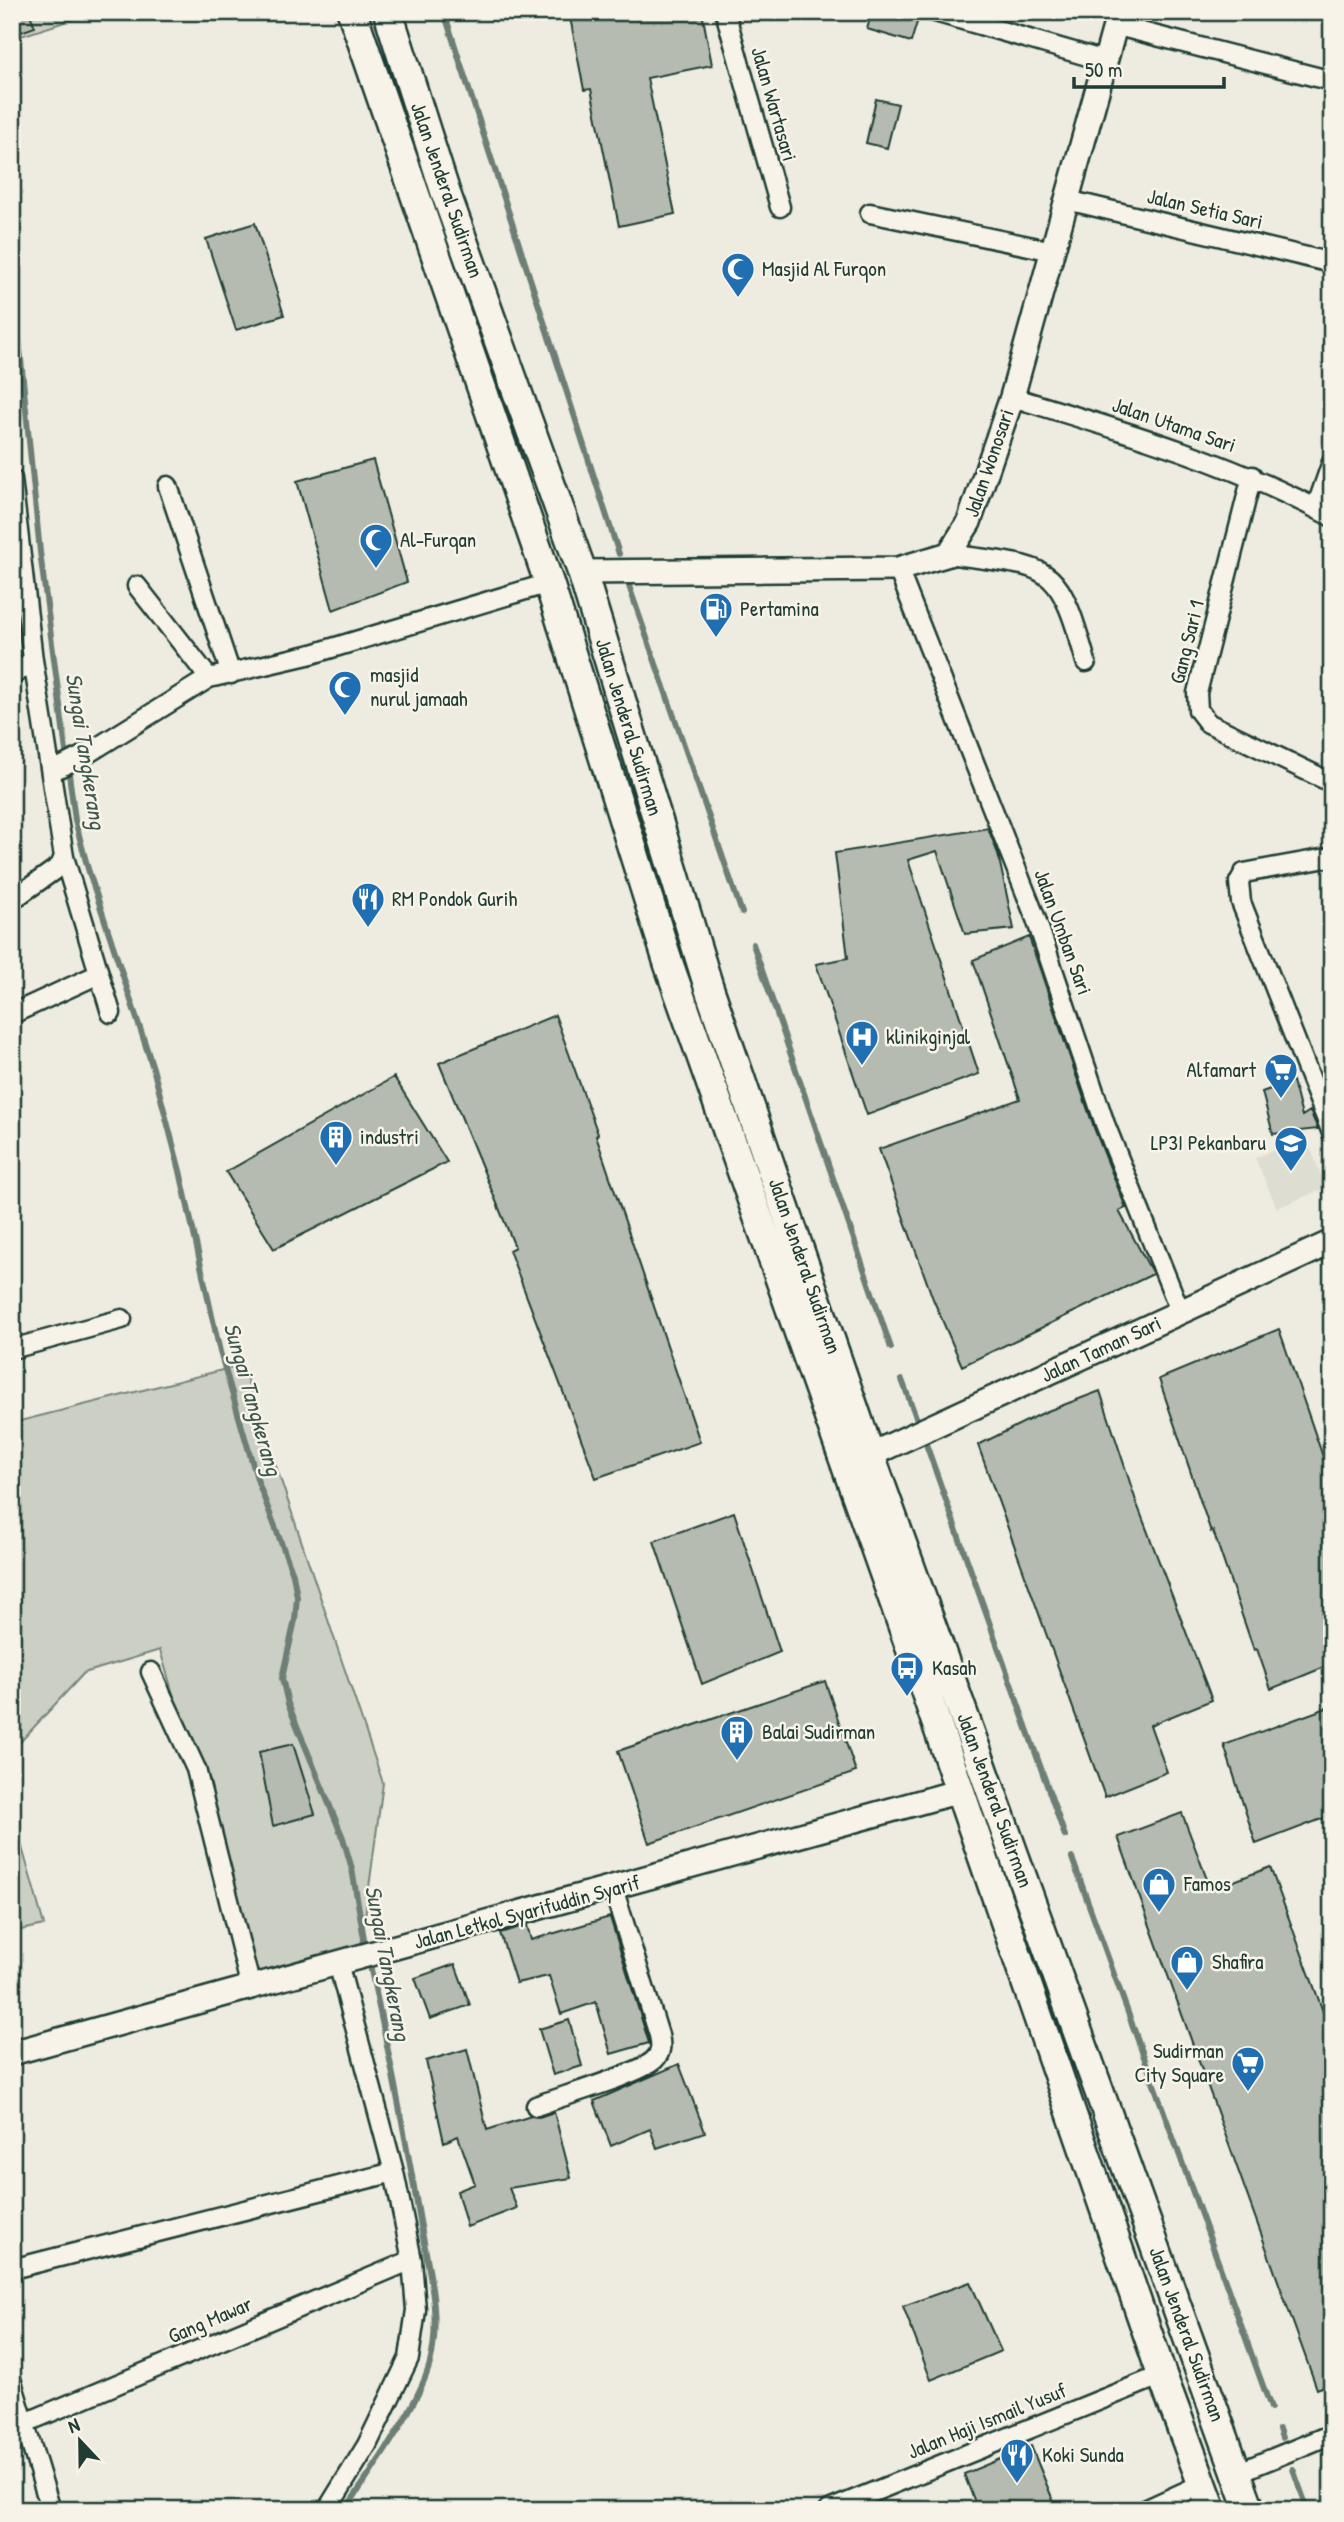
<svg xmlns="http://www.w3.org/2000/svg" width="1344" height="2522" viewBox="0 0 1344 2522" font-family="'Patrick Hand',sans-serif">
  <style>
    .built { fill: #ddddd2 }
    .green { fill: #cccfc4; stroke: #76867c; stroke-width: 2 }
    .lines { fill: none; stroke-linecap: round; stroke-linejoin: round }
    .stream { stroke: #6c7e74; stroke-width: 6 }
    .building { fill: #b5bbb0; stroke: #1f3d34; stroke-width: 2 }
    .minor-casing { stroke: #1f3d34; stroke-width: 23 }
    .tertiary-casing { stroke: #1f3d34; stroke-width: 28 }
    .primary-casing { stroke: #1f3d34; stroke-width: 33 }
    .minor { stroke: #f7f3e8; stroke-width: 18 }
    .tertiary { stroke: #f7f3e8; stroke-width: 23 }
    .primary { stroke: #f7f3e8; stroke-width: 28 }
    .labels { text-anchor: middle; stroke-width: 5; stroke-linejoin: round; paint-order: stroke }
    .street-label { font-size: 21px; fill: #1f3d34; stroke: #f7f3e8 }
    .poi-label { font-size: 21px; fill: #1f3d34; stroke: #f7f3e8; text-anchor: start }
    .water-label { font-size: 23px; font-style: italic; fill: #3f584f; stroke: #f7f3e8 }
  </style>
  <rect width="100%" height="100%" fill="#eeece1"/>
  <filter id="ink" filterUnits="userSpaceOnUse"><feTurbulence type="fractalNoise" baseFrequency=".0143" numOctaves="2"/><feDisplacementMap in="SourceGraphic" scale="14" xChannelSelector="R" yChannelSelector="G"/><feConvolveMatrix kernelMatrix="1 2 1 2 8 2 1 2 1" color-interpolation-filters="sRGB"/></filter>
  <g filter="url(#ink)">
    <path class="built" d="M1306,1137L1326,1188L1277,1208L1255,1158Z"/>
    <path class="green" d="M12,12H96L12,39Z
      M242,1365L383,1783L361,1947L256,1975L160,1650L84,1673L12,1751V1423Z
      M12,1812L44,1925L12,1932Z"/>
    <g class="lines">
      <path class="stream" d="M444,12L619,554
        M12,268L40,552L75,820L88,869L153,1068L180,1171L220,1352L258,1482L293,1574L297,1597L295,1620L282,1678L288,1704L343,1838L352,1869L366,1950
        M629,586L742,913
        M753,944L891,1348
        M902,1380L916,1417
        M926,1444L1065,1836
        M1072,1858L1271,2408
        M1279,2429L1282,2438
        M1293,2469L1308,2510
        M345,2510C370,2474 420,2403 430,2363C442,2318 428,2266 420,2221C405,2134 388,2047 369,1961"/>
    </g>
    <path class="building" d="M12,12H29L35,27L12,35Z
      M569,12H702L712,65L647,78L675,214L619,226L591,89L584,90Z
      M872,12H907L919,16L911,42L867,29Z
      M876,99L898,104L887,148L866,143Z
      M255,223L284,315L236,330L206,239Z
      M373,460L407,582L333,610L297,481Z
      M988,828L998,854L1014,929L965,934L937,851L908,860L979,1074L867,1115L816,964L848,958L835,853Z
      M1029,937L1094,1128L1126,1208L1119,1211L1153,1274L962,1366L933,1299L879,1149L1020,1099L973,960Z
      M555,1015L598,1134L596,1136L700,1442L596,1478L509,1250L515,1247L439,1063Z
      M394,1077L447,1162L274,1249L226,1172Z
      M1293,1081L1302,1116L1310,1111L1318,1129L1273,1134L1262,1092Z
      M1279,1329L1332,1483V1664L1271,1689L1257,1649L1254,1650L1213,1531L1211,1532L1159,1379Z
      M1100,1391L1137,1504L1212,1700L1150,1725L1167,1772L1105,1797L978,1445L1045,1412Z
      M734,1512L780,1652L702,1684L654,1541Z
      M825,1681L856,1772L649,1843L618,1751Z
      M1332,1706V1815L1256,1844L1224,1745Z
      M293,1744L315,1814L273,1826L259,1752Z
      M1182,1813L1211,1890L1270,1867L1332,2036V2383L1317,2389L1118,1837Z
      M610,1917L649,2043L611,2054L596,2002L561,2014L549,1976L516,1983L500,1933L527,1925L531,1940Z
      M455,1964L470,2005L430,2019L415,1978Z
      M569,2020L582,2066L553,2075L539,2029Z
      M467,2049L487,2130L531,2116L539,2117L554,2112L571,2178L509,2188L517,2208L467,2227L457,2191L475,2184L458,2136L444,2142L426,2061Z
      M679,2064L705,2132L657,2148L650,2129L611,2146L594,2101Z
      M970,2282L1001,2351L931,2380L903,2306Z
      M1031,2446L1057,2510H978L964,2474Z"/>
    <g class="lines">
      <defs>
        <path id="minor" d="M725,12L780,207
          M935,12L1105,61
          M1114,25L1332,81
          M1067,200L1332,263
          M870,213L1053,251
          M1012,397C1121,430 1231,462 1332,517
          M1252,476L1197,693L1198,710L1208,723L1332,783
          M12,479L33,660L64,857L60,866L12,900
          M168,486L231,674
          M1316,508L1332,462
          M949,554C1050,569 1057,557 1086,662
          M898,569L1036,919L1105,1124L1180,1311
          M137,586L209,678
          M12,676L33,660
          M51,772L90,752L209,678L312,654L549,583
          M64,857L111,1013
          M1332,857L1244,873L1239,882L1241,902L1332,1133
          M12,1014L99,974
          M12,1349L122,1319
          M151,1672L196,1769L251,1988
          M536,2106C559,2097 640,2074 654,2060C662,2053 661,2044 659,2035L613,1888
          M12,2269L394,2172
          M12,2382L51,2510
          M25,2423L412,2260
          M1237,2473L1332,2434
          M327,2510L367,2445L409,2358L416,2310L412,2260L394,2172L338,1963
          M829,2510L1162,2375
          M1145,2510L1204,2483"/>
        <path id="tertiary" d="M582,572L898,569L949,554L969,522L1012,397L1119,12
          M870,1455L1332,1242
          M12,2053L960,1791"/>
        <path id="primary" d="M352,12L549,583L669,965L907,1638L1162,2375L1212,2510
          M388,12L445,191L582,572L709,988L870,1455L1250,2510"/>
      </defs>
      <use href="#minor" class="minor-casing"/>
      <use href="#tertiary" class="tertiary-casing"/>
      <use href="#primary" class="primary-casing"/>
      <use href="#minor" class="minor"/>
      <use href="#tertiary" class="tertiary"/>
      <use href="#primary" class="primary"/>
    </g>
  </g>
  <defs>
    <symbol id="mosque-pin" viewBox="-11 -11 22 30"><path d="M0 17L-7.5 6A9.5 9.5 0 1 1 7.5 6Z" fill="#1f6fb2" stroke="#f7f3e8"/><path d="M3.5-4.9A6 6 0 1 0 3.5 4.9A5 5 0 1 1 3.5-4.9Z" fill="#fff"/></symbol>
    <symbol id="fuel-pin" viewBox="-11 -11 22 30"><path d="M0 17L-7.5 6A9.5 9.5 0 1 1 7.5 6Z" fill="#1f6fb2" stroke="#f7f3e8"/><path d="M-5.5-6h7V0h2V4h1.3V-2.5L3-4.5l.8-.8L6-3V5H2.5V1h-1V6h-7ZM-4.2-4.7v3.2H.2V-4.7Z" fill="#fff"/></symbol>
    <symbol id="restaurant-pin" viewBox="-11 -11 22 30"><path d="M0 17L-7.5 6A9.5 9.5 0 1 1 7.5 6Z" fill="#1f6fb2" stroke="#f7f3e8"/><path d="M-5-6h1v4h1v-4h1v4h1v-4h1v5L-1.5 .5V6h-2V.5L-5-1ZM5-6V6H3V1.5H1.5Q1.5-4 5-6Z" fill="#fff"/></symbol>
    <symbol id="hospital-pin" viewBox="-11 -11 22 30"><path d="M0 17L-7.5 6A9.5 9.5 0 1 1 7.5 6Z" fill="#1f6fb2" stroke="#f7f3e8"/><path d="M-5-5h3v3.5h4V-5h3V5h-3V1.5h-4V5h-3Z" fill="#fff"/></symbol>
    <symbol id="supermarket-pin" viewBox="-11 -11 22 30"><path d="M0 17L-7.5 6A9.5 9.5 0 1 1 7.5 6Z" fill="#1f6fb2" stroke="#f7f3e8"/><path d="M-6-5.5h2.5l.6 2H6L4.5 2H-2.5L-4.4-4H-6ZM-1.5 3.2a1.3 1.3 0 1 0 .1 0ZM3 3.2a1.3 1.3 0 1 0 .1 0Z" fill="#fff"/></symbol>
    <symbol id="building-pin" viewBox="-11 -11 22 30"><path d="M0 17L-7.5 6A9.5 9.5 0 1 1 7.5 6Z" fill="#1f6fb2" stroke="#f7f3e8"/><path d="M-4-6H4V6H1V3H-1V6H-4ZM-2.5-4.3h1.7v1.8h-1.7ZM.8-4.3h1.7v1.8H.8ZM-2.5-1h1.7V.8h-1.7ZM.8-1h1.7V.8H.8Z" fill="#fff"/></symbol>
    <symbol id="university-pin" viewBox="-11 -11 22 30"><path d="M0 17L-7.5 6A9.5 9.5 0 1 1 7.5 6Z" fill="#1f6fb2" stroke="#f7f3e8"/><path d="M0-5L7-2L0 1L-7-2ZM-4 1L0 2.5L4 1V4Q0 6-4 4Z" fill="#fff"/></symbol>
    <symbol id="bus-pin" viewBox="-11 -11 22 30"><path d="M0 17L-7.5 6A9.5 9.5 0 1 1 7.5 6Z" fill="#1f6fb2" stroke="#f7f3e8"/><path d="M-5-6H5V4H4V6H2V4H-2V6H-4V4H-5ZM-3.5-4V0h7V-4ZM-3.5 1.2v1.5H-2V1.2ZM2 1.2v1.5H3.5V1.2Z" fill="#fff"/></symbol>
    <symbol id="shop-pin" viewBox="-11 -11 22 30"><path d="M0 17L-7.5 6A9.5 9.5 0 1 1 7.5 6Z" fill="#1f6fb2" stroke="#f7f3e8"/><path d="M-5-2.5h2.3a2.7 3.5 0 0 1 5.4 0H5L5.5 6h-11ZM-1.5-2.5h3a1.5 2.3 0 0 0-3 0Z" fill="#fff"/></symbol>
  </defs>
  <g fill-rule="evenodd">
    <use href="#mosque-pin" x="719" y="250" width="38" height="52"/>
    <use href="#mosque-pin" x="357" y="521" width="38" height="52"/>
    <use href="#fuel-pin" x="697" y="590" width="38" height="52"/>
    <use href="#mosque-pin" x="326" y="668" width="38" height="52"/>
    <use href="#restaurant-pin" x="349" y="880" width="38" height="52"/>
    <use href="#hospital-pin" x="843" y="1018" width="38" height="52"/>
    <use href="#supermarket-pin" x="1262" y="1051" width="38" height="52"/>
    <use href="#building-pin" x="317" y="1118" width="38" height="52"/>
    <use href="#university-pin" x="1272" y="1124" width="38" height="52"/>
    <use href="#bus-pin" x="888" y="1649" width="38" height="52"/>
    <use href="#building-pin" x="718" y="1713" width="38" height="52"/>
    <use href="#shop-pin" x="1140" y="1865" width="38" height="52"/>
    <use href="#shop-pin" x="1168" y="1943" width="38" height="52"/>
    <use href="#supermarket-pin" x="1229" y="2044" width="38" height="52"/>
    <use href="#restaurant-pin" x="998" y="2436" width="38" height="52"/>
  </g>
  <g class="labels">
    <g class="street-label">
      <text transform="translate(774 104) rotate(74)" y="7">Jalan Wartasari</text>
      <text transform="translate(447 190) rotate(71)" y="7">Jalan Jenderal Sudirman</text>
      <text transform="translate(1205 209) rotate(13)" y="7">Jalan Setia Sari</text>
      <text transform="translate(1174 425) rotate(19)" y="7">Jalan Utama Sari</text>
      <text transform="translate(989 463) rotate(-71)" y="7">Jalan Wonosari</text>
      <text transform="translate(1187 642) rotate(-76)" y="7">Gang Sari 1</text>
      <text transform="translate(629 727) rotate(73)" y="7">Jalan Jenderal Sudirman</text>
      <text transform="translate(1063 932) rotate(70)" y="7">Jalan Umban Sari</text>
      <text transform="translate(805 1266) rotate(71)" y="7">Jalan Jenderal Sudirman</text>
      <text transform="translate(1101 1349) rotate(-25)" y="7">Jalan Taman Sari</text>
      <text transform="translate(995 1800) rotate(70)" y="7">Jalan Jenderal Sudirman</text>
      <text transform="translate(527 1912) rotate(-15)" y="7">Jalan Letkol Syarifuddin Syarif</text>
      <text transform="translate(210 2320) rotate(-23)" y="7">Gang Mawar</text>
      <text transform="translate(1187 2334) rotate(70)" y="7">Jalan Jenderal Sudirman</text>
      <text transform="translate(987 2421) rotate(-22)" y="7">Jalan Haji Ismail Yusuf</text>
    </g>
    <g class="poi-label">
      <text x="762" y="276">Masjid Al Furqon</text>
      <text x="400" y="547">Al-Furqan</text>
      <text x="740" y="616">Pertamina</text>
      <text x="370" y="682">masjid<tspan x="370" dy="24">nurul jamaah</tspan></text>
      <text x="392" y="906">RM Pondok Gurih</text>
      <text x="886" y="1044">klinikginjal</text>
      <text x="1256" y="1077" text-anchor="end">Alfamart</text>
      <text x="360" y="1144">industri</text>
      <text x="1266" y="1150" text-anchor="end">LP3I Pekanbaru</text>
      <text x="932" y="1675">Kasah</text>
      <text x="762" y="1739">Balai Sudirman</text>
      <text x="1184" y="1891">Famos</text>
      <text x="1212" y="1969">Shafira</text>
      <text x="1224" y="2058" text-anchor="end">Sudirman<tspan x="1224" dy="24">City Square</tspan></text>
      <text x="1042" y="2462">Koki Sunda</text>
    </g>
    <g class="water-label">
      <text transform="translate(86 751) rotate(81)" y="8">Sungai Tangkerang</text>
      <text transform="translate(253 1399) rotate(74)" y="8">Sungai Tangkerang</text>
      <text transform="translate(388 1963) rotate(79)" y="8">Sungai Tangkerang</text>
    </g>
  </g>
  <rect width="1344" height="2522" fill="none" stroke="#f7f3e8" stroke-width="42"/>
  <rect x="21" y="21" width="1302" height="2480" fill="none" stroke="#1f3d34" stroke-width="2.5" filter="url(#ink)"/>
  <g transform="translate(80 2441) rotate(338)" stroke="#f7f3e8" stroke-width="5" paint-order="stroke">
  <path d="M0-5L12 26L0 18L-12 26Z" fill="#1f3d34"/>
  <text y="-10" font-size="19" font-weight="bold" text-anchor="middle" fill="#1f3d34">N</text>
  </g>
  <path d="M1074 77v10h150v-10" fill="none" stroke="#1f3d34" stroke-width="3.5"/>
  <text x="1085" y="77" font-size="21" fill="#1f3d34" stroke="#f7f3e8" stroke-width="5" paint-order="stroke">50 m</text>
</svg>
